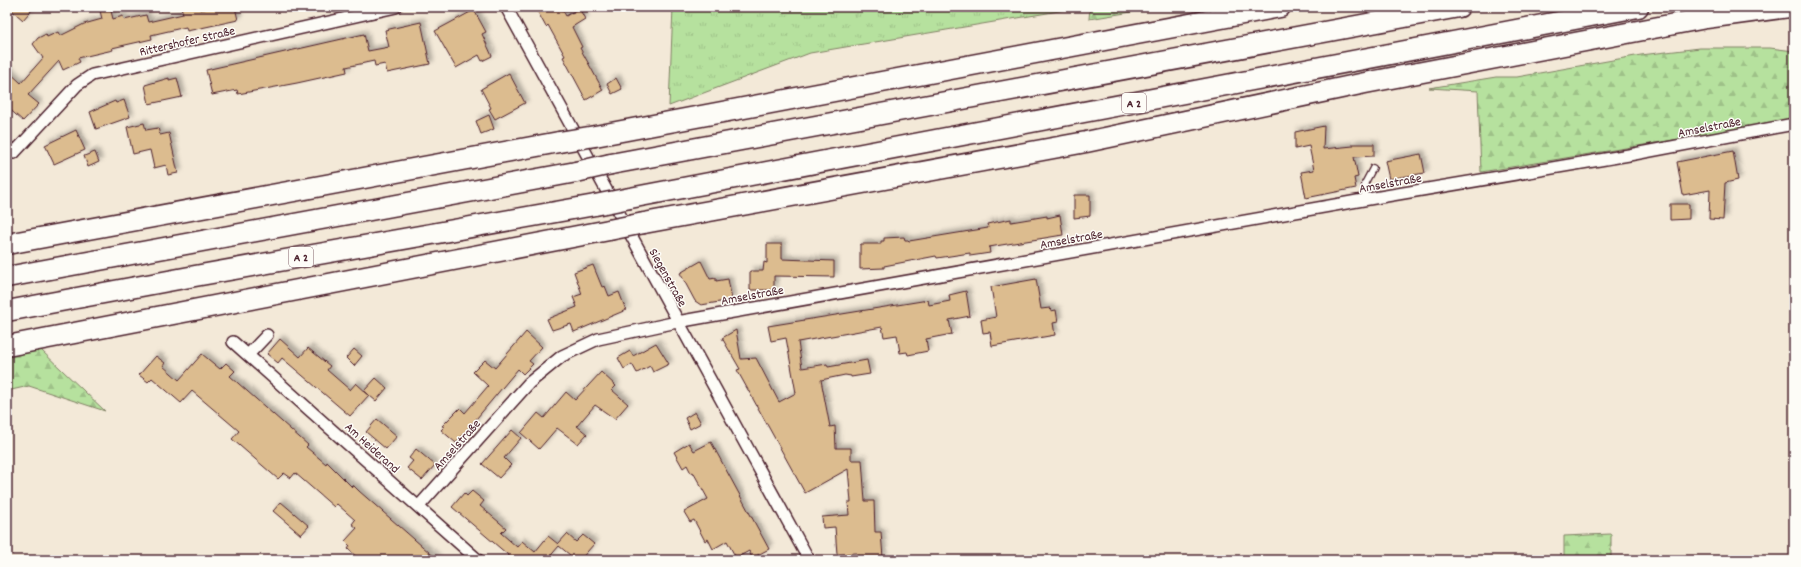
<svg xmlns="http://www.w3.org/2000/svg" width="1801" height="567" viewBox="0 0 1801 567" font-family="Dekko,sans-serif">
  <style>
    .grass { fill: url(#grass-tufts); stroke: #808064 }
    .forest { fill: url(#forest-firs); stroke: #808064 }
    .building { fill: #dcbc8f; stroke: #4a1f2b; filter: url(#shadow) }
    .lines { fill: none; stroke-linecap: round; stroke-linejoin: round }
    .service-casing { stroke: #4a1f2b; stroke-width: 8 }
    .minor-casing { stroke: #4a1f2b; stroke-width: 14 }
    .motorway-casing { stroke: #4a1f2b; stroke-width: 23 }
    .service { stroke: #fdfcf7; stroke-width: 5.5 }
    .minor { stroke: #fdfcf7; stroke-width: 11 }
    .motorway { stroke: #fdfcf7; stroke-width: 20 }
    .motorway-bridge-casing { stroke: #4a1f2b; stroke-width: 23; stroke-linecap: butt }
    .motorway-bridge { stroke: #fdfcf7; stroke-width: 20 }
    .labels { text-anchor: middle; stroke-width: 3; stroke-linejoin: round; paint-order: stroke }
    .shield { fill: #fdfcf7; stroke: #806168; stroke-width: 1 }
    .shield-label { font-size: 12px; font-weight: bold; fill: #4a1f2b }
    .street-label { font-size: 13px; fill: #4a1f2b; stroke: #fdfcf7 }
  </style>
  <defs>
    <pattern id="grass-tufts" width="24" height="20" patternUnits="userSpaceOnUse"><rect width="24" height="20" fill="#b6e19e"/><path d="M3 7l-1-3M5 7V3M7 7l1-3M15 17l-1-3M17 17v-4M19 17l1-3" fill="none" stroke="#9ec188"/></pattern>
    <pattern id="forest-firs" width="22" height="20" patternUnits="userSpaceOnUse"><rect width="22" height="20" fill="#b6e19e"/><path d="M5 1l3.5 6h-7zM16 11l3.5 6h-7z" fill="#9ec188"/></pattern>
    <filter id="shadow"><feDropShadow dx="3.5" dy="-3.5" stdDeviation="2" flood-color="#0004"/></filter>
  </defs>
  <rect width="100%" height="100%" fill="#f3e9d8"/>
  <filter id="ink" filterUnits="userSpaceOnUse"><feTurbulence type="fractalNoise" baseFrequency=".025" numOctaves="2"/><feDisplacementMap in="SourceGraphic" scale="8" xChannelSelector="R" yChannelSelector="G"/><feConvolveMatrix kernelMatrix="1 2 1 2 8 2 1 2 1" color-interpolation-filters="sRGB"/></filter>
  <g filter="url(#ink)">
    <path class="grass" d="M673,7H1083L810,53L669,106Z"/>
    <path class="forest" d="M1090,7H1162L1089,19Z
      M1700,48H1770L1794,51V120L1481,172L1478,91L1429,88L1496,77H1517L1641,55Z
      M41,350L105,411L29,386L7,391V356Z
      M1611,534V560H1564V536Z"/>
    <path class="building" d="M8,7H34L23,20Z
      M99,7H110L113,19L123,16L124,20L146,15L148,22L183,14L181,7H200V10L213,7H235L238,20L187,31L186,27L151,35L152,39L112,48L113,50L78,58L80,62L63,70L59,61L28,95L39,104L23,121L7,107V70L21,83L43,58L33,44L38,38L46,34L47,37L58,32L60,36L84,24L102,19Z
      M535,7H561L566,16L579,8L585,19L572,27L582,47L580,48L603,90L586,100L563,57L565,56L548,25L546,27Z
      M474,10L486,32L482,34L492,56L482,61L479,55L456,68L435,31Z
      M421,22L430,64L387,73L385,64L375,66L374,61L346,67L347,72L297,83L238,94L237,90L212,95L206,70L364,34L368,51L389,47L385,30Z
      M509,73L525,103L495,119L489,109L491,108L481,89Z
      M169,78V80L177,78L182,97L149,104L145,85Z
      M616,78L622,89L612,94L607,84Z
      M124,100L130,117L96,129L90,112L115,101L116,103Z
      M489,115L494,129L481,134L476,121Z
      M144,123L146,130L158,128L160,135L169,133L178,173L168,175L166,165L154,168L150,150L133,154L127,127Z
      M1324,126L1323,149L1353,146V144H1374V156L1354,157L1358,177L1354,178L1356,188L1306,198L1301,172L1314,170L1309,146L1295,149V132Z
      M76,130L85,150L54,164L45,145Z
      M1733,151L1738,180L1725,183L1723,220L1709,219L1710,190L1683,195L1677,162Z
      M95,152L99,162L88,167L84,156Z
      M1421,154L1425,173L1389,179L1385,161Z
      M1074,195H1090V216L1074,218Z
      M1670,204H1689V219L1670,220Z
      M1060,215L1063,235L989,247L990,253L970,256V253L937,258L936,256L884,266V268L860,269V244H881V241H884V238L904,237L905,240H908L909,241L988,228L987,224L1011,219V222L1047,216V218Z
      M767,244H782V259L834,261V277L774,276V290H750V271H763L764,262L767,263Z
      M701,261L710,279L716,278V281L728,279L732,300L701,305L695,301L680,273Z
      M593,265L602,287L605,286L609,296L619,292L626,310L574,332L571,324L552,330L547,319L577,307L573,297L582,294L574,272Z
      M1036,279L1041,309L1050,308L1051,311L1056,310L1058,322L1053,323L1055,335L992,346L990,332L983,333L981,320L996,317L991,287Z
      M966,291L970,316L949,320L952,334L926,339L928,351L908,355L907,352L900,353L897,335L884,337L882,327L798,342L802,368L827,364L828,367L867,360L870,374L851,377V376L845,375L821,380L830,427L835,426L836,448H851V460H862L865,501H874L875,532H881L883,558L858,559L857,553L837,554L835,527L823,528L822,517L849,515L848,502H851L848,469L805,493L737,370L740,369L722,338L736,330L741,359L756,358L779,402L796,393L786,338L771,341L768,326L928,300L929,305L950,301L949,295Z
      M526,332L542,347L529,361L533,364L523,374L518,369L456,443L441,430L444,427L442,426L460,408L465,413L488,386L473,372L485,360L495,368Z
      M280,339L300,357L308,348L330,366L327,370L350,390L356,383L369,395L350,416L282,358L278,363L267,354Z
      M656,343L669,364L653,372L650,366L637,373L632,364L624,369L618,358L630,351L633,356Z
      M354,349L362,356L354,366L346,358Z
      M202,354L220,369L226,363L235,371L230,376L308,445L306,447L326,464L327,462L352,487L353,485L359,491L438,560H360L348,549L350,546L345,541L357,528L352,524L355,520L337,504L334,507L295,473L291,478L284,473L278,479L232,439L239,431L192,391L181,403L152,378L148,382L139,375L156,356L165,363L163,366L179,380Z
      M601,372L616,386L612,390L628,404L615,419L595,405L577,426L587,434L578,444L557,428L539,449L521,433L538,413L544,418L566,392L575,400Z
      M376,378L387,388L376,401L364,391Z
      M695,412L701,423L690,429L685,418Z
      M377,419L397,436L386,449L366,432Z
      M512,430L521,438L504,458L511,465L499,478L482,464Z
      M711,442L769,549L752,558L749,551L736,558L727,541L713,549L708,539L705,541L694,520L690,522L684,512L708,499L693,472L691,473L687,465L683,468L674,452L689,443L694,451Z
      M416,449L435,465L422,480L407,468L413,461L409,458Z
      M472,491L484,501L480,506L506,528L501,533L517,547L522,541L535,552L548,536L558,544L567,534L576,542L583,535L594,544L580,560H576L559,546L547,560H514L452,507L464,493L467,496Z
      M281,502L309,526L301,535L273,511Z"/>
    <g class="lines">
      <defs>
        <path id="service" d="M1364,200L1365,183L1373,168"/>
        <path id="minor" d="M506,7L809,560
          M7,146L14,153L77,85L92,75L396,7
          M233,342L478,560
          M248,355L267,335
          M419,506L529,383L562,356L598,339L677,322L1380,197L1629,155L1794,124"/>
        <path id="motorway" d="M595,136L1280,7
          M611,164L1459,7
          M630,198L1638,7
          M644,223L1086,142L1365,83L1706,18L1789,7
          M7,244L559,142
          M7,277L576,172
          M7,311L195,276L595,205
          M7,346L609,230"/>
      </defs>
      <use href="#service" class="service-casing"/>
      <use href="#minor" class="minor-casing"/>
      <use href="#motorway" class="motorway-casing"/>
      <use href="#service" class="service"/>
      <use href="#minor" class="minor"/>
      <use href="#motorway" class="motorway"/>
      <defs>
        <path id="motorway-bridge" d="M559,142L595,136
          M576,172L611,164
          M595,205L630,198
          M609,230L644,223"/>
      </defs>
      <use href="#motorway-bridge" class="motorway-bridge-casing"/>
      <use href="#motorway-bridge" class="motorway-bridge"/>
    </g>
  </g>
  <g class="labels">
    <g class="shield">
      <rect x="1122" y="93" width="24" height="20" rx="3"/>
      <rect x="289" y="247" width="24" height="20" rx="3"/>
    </g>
    <g class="shield-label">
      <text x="1134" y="107">A 2</text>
      <text x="301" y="261">A 2</text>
    </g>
    <g class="street-label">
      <text transform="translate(187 40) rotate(-13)" y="5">Rittershofer Straße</text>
      <text transform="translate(1709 126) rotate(-11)" y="5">Amselstraße</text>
      <text transform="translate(1390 182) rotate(-10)" y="5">Amselstraße</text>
      <text transform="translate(1071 238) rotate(-10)" y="5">Amselstraße</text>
      <text transform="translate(669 277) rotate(61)" y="5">Siegenstraße</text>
      <text transform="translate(752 294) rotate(-10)" y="5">Amselstraße</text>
      <text transform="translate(456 444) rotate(-48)" y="5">Amselstraße</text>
      <text transform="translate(373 447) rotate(42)" y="5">Am Heiderand</text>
    </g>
  </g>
  <rect width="1801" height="567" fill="none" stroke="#fdfcf7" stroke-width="24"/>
  <rect x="12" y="12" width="1777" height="543" fill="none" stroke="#4a1f2b" stroke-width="1.5" filter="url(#ink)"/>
</svg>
